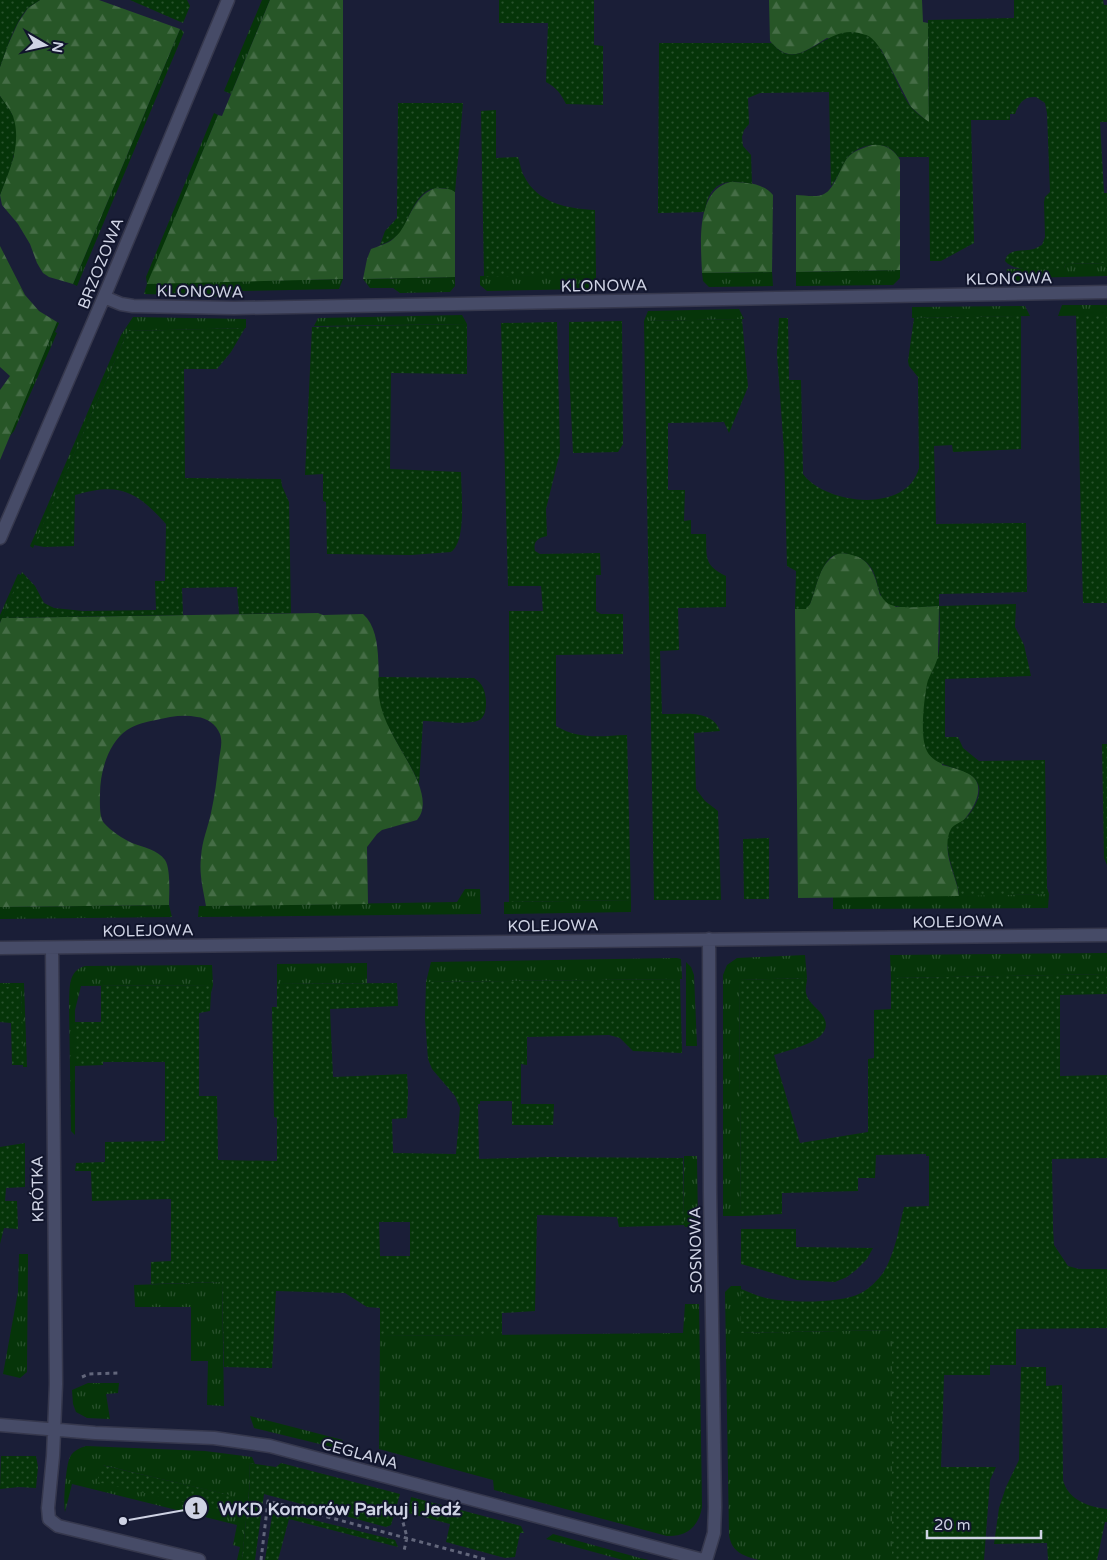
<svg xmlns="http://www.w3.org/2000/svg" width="1107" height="1560" viewBox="0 0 1107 1560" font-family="'Varela Round',sans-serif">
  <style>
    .grass { fill: url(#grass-tufts); fill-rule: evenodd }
    .forest { fill: url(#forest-firs) }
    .garden { fill: url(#garden-dots); fill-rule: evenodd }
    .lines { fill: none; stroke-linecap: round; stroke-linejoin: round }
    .minor-casing { stroke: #36384d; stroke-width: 15 }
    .path { stroke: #62667b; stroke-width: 3; stroke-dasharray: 4 4; stroke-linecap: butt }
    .minor { stroke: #464b67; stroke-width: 12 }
    .labels { text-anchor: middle; stroke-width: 4; stroke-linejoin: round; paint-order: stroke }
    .street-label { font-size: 16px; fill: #cfd3e4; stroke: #11152c }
    .leader { fill: none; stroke: #cfd3e4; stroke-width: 2 }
    .callout-dot { fill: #cfd3e4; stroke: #11152c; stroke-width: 2 }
    .mark-label { font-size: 15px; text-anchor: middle; font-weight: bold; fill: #111 }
    .callout-label { font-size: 18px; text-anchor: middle; font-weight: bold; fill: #cfd3e4; stroke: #11152c; stroke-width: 4; stroke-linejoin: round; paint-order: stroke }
  </style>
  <defs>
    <pattern id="grass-tufts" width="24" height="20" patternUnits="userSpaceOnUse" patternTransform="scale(1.25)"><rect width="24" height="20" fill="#063509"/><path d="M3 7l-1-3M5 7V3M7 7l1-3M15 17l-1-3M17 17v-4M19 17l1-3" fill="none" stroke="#29512d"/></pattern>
    <pattern id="forest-firs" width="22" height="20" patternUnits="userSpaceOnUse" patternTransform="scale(1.25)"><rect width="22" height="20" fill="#275627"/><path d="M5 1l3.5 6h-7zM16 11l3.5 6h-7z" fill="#456d46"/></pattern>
    <pattern id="garden-dots" width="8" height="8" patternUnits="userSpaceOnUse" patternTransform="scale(1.25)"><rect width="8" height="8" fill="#063509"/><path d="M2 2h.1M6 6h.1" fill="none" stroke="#29512d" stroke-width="1.8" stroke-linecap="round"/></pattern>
  </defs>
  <rect width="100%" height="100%" fill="#1a1e37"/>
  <path class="grass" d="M262,0H270L231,94L224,91Z
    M180,29L184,32L77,286L73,284Z
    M214,113L218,115L148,283L343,279L339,289L241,291L234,297L144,294L147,284L146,277Z
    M1107,263V276L1025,278L1019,283H1012L1006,277L1007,269L1064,268L1066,264Z
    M900,270V278L893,285L796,286V272Z
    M772,272L773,286L709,287L703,281L702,273Z
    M596,274V282L590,289L487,291L480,285V276Z
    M455,277V286L450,292L400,293L393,288H370L363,279Z
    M1062,305H1107V315L1058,316Z
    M1025,306L1030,316L912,318V307Z
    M739,309L744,319L644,321L648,311Z
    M462,315L467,324L314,326L318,318Z
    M133,317L246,319V328L128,331L33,548L30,546L121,335Z
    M57,322L59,323L55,332L57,333L14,431L9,437Z
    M18,574L21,575L0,623V615Z
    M465,889H480L481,914L198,917L199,906L457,902Z
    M1049,894L1048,908L833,909V897Z
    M631,900V912L504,914V902Z
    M169,905L172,917L0,919V907Z
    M1107,953V974L891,978L890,955Z
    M805,955L807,978L739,980L741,1216H723V975L727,965L737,958Z
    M677,958L681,959L682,979L426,982L431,962Z
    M686,962L691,967L694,975L697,1046H686Z
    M367,963V983L277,984V964Z
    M212,965L213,985L81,986L75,1010V1135L71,1131L69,1005C70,990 67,971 85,966Z
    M0,983H24L27,1067H23L21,987H0Z
    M684,1156H697L698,1227H685L684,1225Z
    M19,1254H28L27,1372L20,1378L3,1374L18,1292Z
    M222,1282L224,1406L207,1405L208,1361H191V1307H135L134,1285Z
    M731,1286H741V1333L892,1330V1560H759C744,1556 732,1553 729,1535L725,1292Z
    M685,1304H699L702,1507C699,1526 687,1537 667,1536L494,1490L493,1480L379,1449L380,1336L683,1333Z
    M88,1383H119L118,1393L106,1394L110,1419L87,1418L76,1412L73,1404L72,1390Z
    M250,1416L343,1440L336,1448L254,1428Z
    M86,1446L205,1451L252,1457L255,1464L249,1463L250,1481L242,1560H237L240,1547L233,1545L237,1525L72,1484L65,1512C63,1503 66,1464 70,1457C74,1450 80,1448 86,1446ZM102,1465L229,1495L226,1512H225Z
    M553,1534L640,1558L649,1560H623L546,1539Z"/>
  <path class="forest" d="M40,0H99L180,29L73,284L49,277L43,273L37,263L30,244L18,224L2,205L0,195L14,156L12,114L0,96V67L7,47L18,23L28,8Z
    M270,0H343V279L147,284L218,115L222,116Z
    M769,0H922L923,22L928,23L929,123L911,107L881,49L827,38C804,52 790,65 770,41Z
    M875,144C887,146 894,149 900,160V270L796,272V195C804,195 817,198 824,194C835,189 840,167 847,158C854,150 866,147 875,144Z
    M730,182C744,182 764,183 773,195L772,272L702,273C701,245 695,191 730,182Z
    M435,188L451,189L455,192V277L363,279L367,259L371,249C378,246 388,244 393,239C410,224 411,197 435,188Z
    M0,246L25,295L39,311L57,322L0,460V390L10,376L0,367Z
    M839,553C868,553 874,570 880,595L896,607L939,606L938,656L942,765C950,767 960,769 968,773C986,783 977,803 967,816C961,824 953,830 949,840C943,855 958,880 959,896L798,898L795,609L806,608L810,604C818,584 818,563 839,553Z
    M318,613L323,615L363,614C387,635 373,686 384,714C387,721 390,729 393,735C403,756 436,798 417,820L382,830L377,834L367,847L368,904L206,906C203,889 199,874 201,857C202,840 208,828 211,813C215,795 217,778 219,760C220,751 223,743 220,734C216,724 207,718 197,717C183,714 169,717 156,720C146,722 136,724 127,730C108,743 100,772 100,794C100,802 99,817 104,823C111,831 123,839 132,843C143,847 158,850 165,860C171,869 169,895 169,905L0,907V623L2,618Z"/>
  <path class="garden" d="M0,0H40C36,3 31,5 27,9C14,24 7,48 0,67Z
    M130,0H187L190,6L183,23Z
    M499,0H594V45L603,46V105L566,104C561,94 557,88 546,82L548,23H499Z
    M1014,0H1103L1104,5H1107V122H1100L1104,193H1107V263L1066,264L1064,268C1049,269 1016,274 1005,261C1008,247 1024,252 1034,249C1037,248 1039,246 1042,245L1045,237L1044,202L1045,197L1050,192L1047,113L1045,103L1036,97C1024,96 1019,103 1015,114H1010V120H971L974,243L941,261H930L929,157H898C888,138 859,143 847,158C841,167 838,178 831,186L829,92L760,93L748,98L749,124L744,130L742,137L743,146L751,155L752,184C737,181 720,179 711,193C707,198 706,207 704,212L658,213L659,43H772C799,77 824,24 859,33C862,34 868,35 870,37C885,47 898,91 911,107C916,113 923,118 929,122L928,20L1014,18Z
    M0,96C4,102 10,109 13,116C22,143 10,170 0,195Z
    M398,103H463L455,192C451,189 446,188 440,188C416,187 411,217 400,232C394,239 389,242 380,245L385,231L397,218Z
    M496,110V158L518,157C520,163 521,171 524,176C537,203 568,209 595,210L596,274L484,277L481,111Z
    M1076,315H1107V603H1083Z
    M1021,316V449L953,452L952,445L934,446L936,524L1026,523L1027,592L939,594V606L1016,604L1015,627L1024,645L1031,676L945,679V737H958L963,748L979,761L1045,760L1047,888L1049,894L959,896C958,876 940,849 951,829C954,824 962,822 966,818C973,811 981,797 979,787C974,764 935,772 926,749C920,734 924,700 927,684C929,675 936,666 938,656C941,640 940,622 939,606C926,606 896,611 886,602C877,594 878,581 873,571C868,562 861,557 852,555C822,544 818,585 810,604L806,609H795L796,571L787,566L784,451L777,354L779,318H788L789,380H801L803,474C826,505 907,514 919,468L918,377L909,366L908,361L914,318Z
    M742,319L748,387L729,433L724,422L668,423V490H685L684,521L691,520V534H706C707,557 703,565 726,576V607L678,608L679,650L660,651L662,714C681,715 712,708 720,731L694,733L696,789L705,801L718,811L721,900H654L644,321Z
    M622,321L623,444L618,452L573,453L569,369V322Z
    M557,322L560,452L546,509L547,536C537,538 533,542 535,551L540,554L600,553L601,575H596V611L601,614H623V654L556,655V726C579,740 602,736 627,735L631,900L509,902V611H543L541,586H508L501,323Z
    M467,324V374L391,373L390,469L461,472C461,491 467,541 451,552L411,555L327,554L326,502L323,501V474L305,475L312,327Z
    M245,328L231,352L217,369H184L185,478L281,479L282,486L289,502L291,613L239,614L237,587L182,588L183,615L2,618L22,572L35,586L44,603L54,608L83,611L156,610L155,581H165L166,524C136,491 120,482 75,495L74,546L44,547L34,545L128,331Z
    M378,677L474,678C483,684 485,690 486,701C486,707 486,714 481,719C473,726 436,721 423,721L419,784C408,756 383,728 379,697C378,691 379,684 378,677Z
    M1102,744H1107V865L1104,858Z
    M769,838V899H744L743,839Z
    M1107,974V994L1060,995V1076L1107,1075V1158L1052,1159L1053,1229L1054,1245L1068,1266L1079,1269H1107V1328L1016,1329V1365H990V1375H944L941,1467H996L990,1480L984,1560H892V1330L741,1333V1289C749,1292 757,1296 766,1298C788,1303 840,1304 861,1293C869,1289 878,1280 883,1273C895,1254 899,1228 904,1207L929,1206V1156H926V1154L876,1155L875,1178H858V1191L782,1193V1214L741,1216L739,980L807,978C807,983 805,988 806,993C808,1004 820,1009 824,1018C836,1041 787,1050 774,1055L800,1143L868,1132V1059L874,1058V1010L891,1009V978Z
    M680,979L682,1053L633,1051L620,1038L609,1035L527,1037V1065L521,1064V1104H554L553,1125H512V1101H480V1104H478L479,1159L548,1157L683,1158L684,1225L619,1227L617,1217L537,1215L535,1311L502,1313V1335L380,1336V1308L367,1307L345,1293L276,1291L272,1368L224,1367L222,1282L151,1284V1262L171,1261V1199L92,1201L91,1171H75L76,1163L105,1162V1142L165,1141V1062H103V1065L75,1066V1022H101V986L213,985L211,993L210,1011L199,1013V1096H217L218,1160L277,1161V1118L274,1117L272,1007H277V984L397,983L398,1006L330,1009L333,1077L407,1074L408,1092L407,1118L392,1119L393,1153L456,1154L460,1108L455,1096L432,1069L428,1059L425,1019L426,982ZM379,1222H410V1256H380Z
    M0,987H21L24,1065H12L11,1023L0,1022Z
    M25,1143V1187L6,1188L5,1201H17L18,1229L4,1228L0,1244V1147Z
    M741,1229H796V1247L873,1248L867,1259L856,1270L847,1277L835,1282L797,1280L741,1264Z
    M1021,1367H1046V1386L1062,1385L1063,1480C1068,1500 1089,1507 1107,1509V1522H1105L1097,1560H1048L1047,1543L994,1544L999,1508L1006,1487L1019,1460Z
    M1,1456H36L38,1467L36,1488L19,1487L0,1489Z
    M249,1463L276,1467L281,1463L400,1494L391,1525L386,1527L264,1494L255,1560H242L250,1482Z
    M101,1465L230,1495L226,1512L97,1482Z
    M411,1497L521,1526L524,1533H520L515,1557L505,1558L446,1542L450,1524L408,1513Z
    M273,1510L395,1540L398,1547L289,1519L278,1560H265Z"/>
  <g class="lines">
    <defs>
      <path id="minor" d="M104,297L121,304L133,306L234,308L1107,292
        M0,538L104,297L228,0
        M0,948L1107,935
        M52,948L56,1384L53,1456L48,1508L49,1519L58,1526L199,1560
        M0,1425L95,1433L214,1438L270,1446L703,1560
        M706,1560L714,1533L715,1507L710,1193L709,939"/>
    </defs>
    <use href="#minor" class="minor-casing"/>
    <path class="path" d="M82,1377L89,1374L118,1373
      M403,1507L401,1515L407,1537L404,1551
      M261,1560L268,1501L488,1560"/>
    <use href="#minor" class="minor"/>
  </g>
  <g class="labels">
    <g class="street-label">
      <text transform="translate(100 263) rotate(-68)" y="6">BRZOZOWA</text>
      <text transform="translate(1009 278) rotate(-1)" y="6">KLONOWA</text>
      <text transform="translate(604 285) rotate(-1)" y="6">KLONOWA</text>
      <text transform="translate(200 291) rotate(1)" y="6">KLONOWA</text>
      <text transform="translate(958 921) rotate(-1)" y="6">KOLEJOWA</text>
      <text transform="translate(553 925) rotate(-1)" y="6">KOLEJOWA</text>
      <text transform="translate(148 930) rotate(-1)" y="6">KOLEJOWA</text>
      <text transform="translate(37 1189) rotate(-91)" y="6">KRÓTKA</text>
      <text transform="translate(695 1250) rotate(-91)" y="6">SOSNOWA</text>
      <text transform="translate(360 1453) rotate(15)" y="6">CEGLANA</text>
    </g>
  </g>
  <path class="leader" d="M123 1521L196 1508"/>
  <g class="callout-dot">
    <circle cx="123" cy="1521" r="5"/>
    <circle cx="196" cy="1508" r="12"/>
  </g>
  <g class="mark-label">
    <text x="196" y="1514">1</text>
  </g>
  <g class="callout-label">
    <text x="340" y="1515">WKD Komorów Parkuj i Jedź</text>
  </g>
  <g transform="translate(45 45) rotate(99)" stroke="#11152c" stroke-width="4" paint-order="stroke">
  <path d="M0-4L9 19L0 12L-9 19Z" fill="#cfd3e4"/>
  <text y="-8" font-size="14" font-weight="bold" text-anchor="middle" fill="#cfd3e4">N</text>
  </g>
  <path d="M927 1530v8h114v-8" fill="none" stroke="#cfd3e4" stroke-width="2.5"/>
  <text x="934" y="1530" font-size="15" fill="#cfd3e4" stroke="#11152c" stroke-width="4" paint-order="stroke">20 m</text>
</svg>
